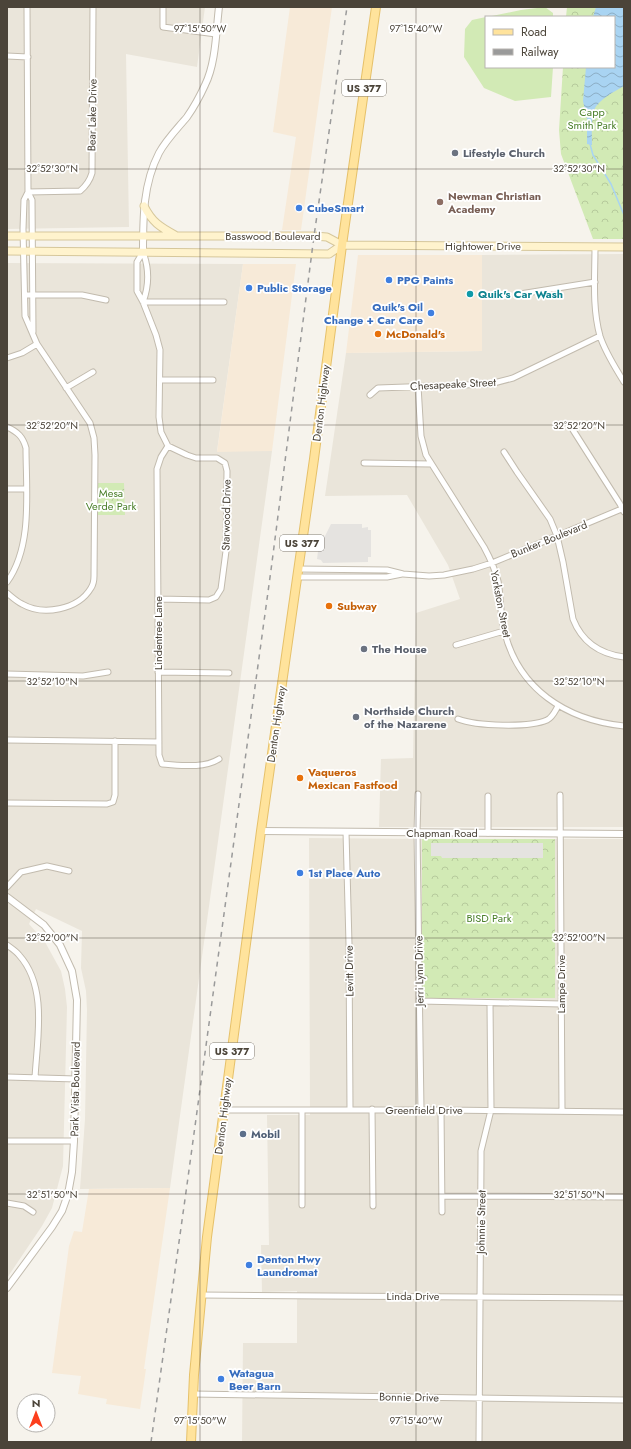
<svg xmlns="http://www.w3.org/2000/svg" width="631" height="1449" viewBox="0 0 631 1449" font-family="Jost,sans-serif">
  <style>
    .residential { fill: #eae5da }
    .commercial { fill: #f7ead8 }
    .grass { fill: #d2eab5 }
    .forest { fill: url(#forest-crowns) }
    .parking { fill: #e5e3e0 }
    .water { fill: url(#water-waves) }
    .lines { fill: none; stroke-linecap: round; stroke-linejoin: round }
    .stream { stroke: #a9d4f2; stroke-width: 1.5 }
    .minor-casing { stroke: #c2bbae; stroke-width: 7 }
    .tertiary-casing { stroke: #c2bbae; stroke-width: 8 }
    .secondary-casing { stroke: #d6c79b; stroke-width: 9 }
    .primary-casing { stroke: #e6c16a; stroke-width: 10 }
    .minor { stroke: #fff; stroke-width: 5 }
    .tertiary { stroke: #fff; stroke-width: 6 }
    .secondary { stroke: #fff3cd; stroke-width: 7 }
    .primary { stroke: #ffe39c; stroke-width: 8 }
    .rail { stroke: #9a9a9a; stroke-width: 1.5; stroke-dasharray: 5 5; stroke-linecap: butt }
    .ticks { fill: none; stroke: #4b4439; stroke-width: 1; stroke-opacity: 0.45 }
    .worship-dot { fill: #6b7280; stroke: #fff; stroke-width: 1.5 }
    .education-dot { fill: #8d6e63; stroke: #fff; stroke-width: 1.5 }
    .shop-dot { fill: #3f7fe0; stroke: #fff; stroke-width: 1.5 }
    .culture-dot { fill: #0f9aa8; stroke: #fff; stroke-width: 1.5 }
    .food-dot { fill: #e8710a; stroke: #fff; stroke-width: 1.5 }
    .service-dot { fill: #5c6f8a; stroke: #fff; stroke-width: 1.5 }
    .labels { text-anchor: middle; stroke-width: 3.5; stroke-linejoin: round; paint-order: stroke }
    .shield { fill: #fff; stroke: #817c74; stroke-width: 1 }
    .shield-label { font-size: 10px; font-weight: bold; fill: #4b4439 }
    .park-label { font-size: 11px; fill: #4a7f2a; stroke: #fff }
    .street-label { font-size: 11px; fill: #4b4439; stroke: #fff }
    .worship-label { font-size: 11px; font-weight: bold; fill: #5b616d; stroke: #fff; text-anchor: start }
    .education-label { font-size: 11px; font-weight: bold; fill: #785e54; stroke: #fff; text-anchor: start }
    .shop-label { font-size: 11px; font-weight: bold; fill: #366cbe; stroke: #fff; text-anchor: start }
    .culture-label { font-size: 11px; font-weight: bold; fill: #0d838f; stroke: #fff; text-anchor: start }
    .food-label { font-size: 11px; font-weight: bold; fill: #c56008; stroke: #fff; text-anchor: start }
    .service-label { font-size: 11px; font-weight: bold; fill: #4e5e75; stroke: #fff; text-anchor: start }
    .ticks-label { font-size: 10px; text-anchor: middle; fill: #4b4439; stroke: #fff; stroke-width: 3.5; stroke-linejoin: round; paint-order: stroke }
  </style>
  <defs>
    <pattern id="forest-crowns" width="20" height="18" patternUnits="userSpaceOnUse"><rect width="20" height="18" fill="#d2eab5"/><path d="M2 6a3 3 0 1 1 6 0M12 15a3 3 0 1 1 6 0" fill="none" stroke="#b6ca9c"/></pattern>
    <pattern id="water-waves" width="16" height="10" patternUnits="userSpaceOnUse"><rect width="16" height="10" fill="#a9d4f2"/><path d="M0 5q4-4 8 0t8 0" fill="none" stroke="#8caec5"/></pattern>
  </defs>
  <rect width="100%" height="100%" fill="#f6f3ec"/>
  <path class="residential" d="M7,7H205L197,67L126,54L129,227L7,229Z
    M623,254L624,827H379L381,759L413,758L416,613L460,599L448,565L407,495L325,496L346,353L482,351V255Z
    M7,263L243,264L217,451H272L170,1188L80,1189L85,1119L87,1010L86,991L81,968L82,931L36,909L29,924L45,942L61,971L65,989L67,1007L63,1166L52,1208L42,1226L7,1278Z
    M309,838L422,839V997L555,998V839H624V1442H242L243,1343H297V1291L262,1292L261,1245H269L267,1115H310Z"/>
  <path class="commercial" d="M290,7H332L301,230H282L296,137L273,132Z
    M358,255H482V351L346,353Z
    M243,264H296L272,451L217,452Z
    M170,1188L144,1369H146L140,1409L106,1404L107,1399L78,1394L81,1376L52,1373L69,1246L74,1231L82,1232L89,1189Z"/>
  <path class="grass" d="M545,7L553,13V17H487L521,10Z
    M486,17V67H553L551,97L515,101L484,88L464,57L465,29L472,20Z"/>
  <path class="forest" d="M567,7H624V239H593L561,154L559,130L563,67H614V17H566Z
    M97,483H124L125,515H97Z
    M422,839H555V998H422Z"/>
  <path class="parking" d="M331,524H362V528L368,527V530H371V557H368V562L323,563L321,560L317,559L320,536H325Z
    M431,843H543V858H442L441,856H431Z"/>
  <path class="water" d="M596,7H624V86C614,92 599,99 594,110C591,117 592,136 592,145L587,144V119L583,101L586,67H614V17H593Z"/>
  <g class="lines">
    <path class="stream" d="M590,144L593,155L611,184L624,215"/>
    <defs>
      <path id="minor" d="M163,7V27L216,34
        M7,56L28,57
        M28,192L80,191C86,186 90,180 92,173L93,7
        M28,192L32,200L33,332
        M595,247C595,276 592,307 600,336C605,352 615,367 624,382
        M143,252L137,262V291L143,302L156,335L160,350L159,417L161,432L168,446L187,455L196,458H217L225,463L227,471L226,551L221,589L216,597L209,600L158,599
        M143,252C149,268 149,286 143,302
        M520,294L595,282
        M25,295H82L106,300
        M143,302H224
        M7,358L22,353L37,344
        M160,380H213
        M418,386L421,436L426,455L484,547C490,558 495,569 498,581C501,597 500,614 504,630C518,689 566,720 624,726
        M66,388L93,372
        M370,395L378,388L490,384L513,378L600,336
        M7,427C18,432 23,437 26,448C26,491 33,546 7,582
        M573,430L620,504L624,512
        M168,446L161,457L157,469L159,755L162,764C180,765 203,769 219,759
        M504,452L517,472L550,519L557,536L563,562L573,619C582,642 600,654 624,657
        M364,463L431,464
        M7,489H26
        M298,569L387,570L403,574L429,576L444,575L473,569L492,563L624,508
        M297,577H387L402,574
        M7,593C12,597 16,601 22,604C43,616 78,610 91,588C93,585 94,580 94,576L95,455L94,438L90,423L37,344L25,316L23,229L24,200L28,192L27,7
        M456,645L504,631
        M158,672L229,673
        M7,674L83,676L108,672
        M458,719C476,726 529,728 547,720C553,717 555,711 558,706
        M7,740L159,742
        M418,794L417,832L421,1110
        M560,795L562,1111
        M488,796V833
        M7,803L107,804L113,802L115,795V741
        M346,832L349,944L350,1109
        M7,887L21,872L47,866L69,871
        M7,945C11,948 16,951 19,955C48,987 37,1039 35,1078
        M420,1001L561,1004
        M7,1077L76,1079
        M372,1109L373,1206
        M224,1110H441L624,1112
        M302,1110V1205
        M441,1110L442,1212
        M7,1141H74
        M442,1196L624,1197
        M7,1203L24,1206L33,1212
        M201,1295L624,1298
        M193,1394L624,1400
        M479,1442L481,1160V1151L491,1110L490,1003"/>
      <path id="tertiary" d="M143,252C143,218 143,184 159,153C166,140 177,129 187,117C194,107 200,96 205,85C216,63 216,31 219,7
        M261,831L624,834
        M7,897L44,925L60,945L72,971L77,1000L74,1141L72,1172L68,1194L62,1211L52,1227L7,1288"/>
      <path id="secondary" d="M144,206C152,222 160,227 175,235
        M7,236H314L327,237L342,245
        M342,245L624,247
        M7,251L329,254L342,245"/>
      <path id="primary" d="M191,1442L194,1375L207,1237L261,831L314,459L343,238L376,7"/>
    </defs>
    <use href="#minor" class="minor-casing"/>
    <use href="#tertiary" class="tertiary-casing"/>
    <use href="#secondary" class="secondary-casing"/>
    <use href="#primary" class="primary-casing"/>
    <use href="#minor" class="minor"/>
    <use href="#tertiary" class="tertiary"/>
    <use href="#secondary" class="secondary"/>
    <use href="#primary" class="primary"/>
    <path class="rail" d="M151,1442L186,1192L271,570L314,236L347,7"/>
  </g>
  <path class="ticks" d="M200,7V1442M416,7V1442M7,169H624M7,425H624M7,681H624M7,938H624M7,1194H624"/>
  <g class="worship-dot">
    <circle cx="455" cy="153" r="4"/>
    <circle cx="364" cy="649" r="4"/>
    <circle cx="356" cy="717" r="4"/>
  </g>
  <circle class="education-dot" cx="440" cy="202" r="4"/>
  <g class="shop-dot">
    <circle cx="299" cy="208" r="4"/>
    <circle cx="389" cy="280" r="4"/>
    <circle cx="249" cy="288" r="4"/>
    <circle cx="431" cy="313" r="4"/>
    <circle cx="300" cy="873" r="4"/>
    <circle cx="249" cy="1265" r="4"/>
    <circle cx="221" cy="1379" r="4"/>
  </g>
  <circle class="culture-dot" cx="470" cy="294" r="4"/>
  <g class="food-dot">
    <circle cx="378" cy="334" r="4"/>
    <circle cx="329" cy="606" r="4"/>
    <circle cx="300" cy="778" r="4"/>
  </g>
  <circle class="service-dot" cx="243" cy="1134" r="4"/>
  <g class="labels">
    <g class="shield">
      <rect x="342" y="80" width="44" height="16" rx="3"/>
      <rect x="280" y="535" width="44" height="16" rx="3"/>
      <rect x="210" y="1043" width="44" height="16" rx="3"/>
    </g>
    <g class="shield-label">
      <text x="364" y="92">US 377</text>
      <text x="302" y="547">US 377</text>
      <text x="232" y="1055">US 377</text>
    </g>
    <g class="park-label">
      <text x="592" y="116">Capp<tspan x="592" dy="13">Smith Park</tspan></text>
      <text x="111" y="497">Mesa<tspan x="111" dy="13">Verde Park</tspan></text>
      <text x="489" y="922">BISD Park</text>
    </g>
    <g class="street-label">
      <text transform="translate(92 115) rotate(-89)" y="4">Bear Lake Drive</text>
      <text x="273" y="240">Basswood Boulevard</text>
      <text x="483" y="250">Hightower Drive</text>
      <text transform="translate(453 384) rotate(-3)" y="4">Chesapeake Street</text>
      <text transform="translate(321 403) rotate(-83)" y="4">Denton Highway</text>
      <text transform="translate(226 515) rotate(-89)" y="4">Starwood Drive</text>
      <text transform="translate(549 539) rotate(-22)" y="4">Bunker Boulevard</text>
      <text transform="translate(501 604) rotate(79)" y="4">Yorkston Street</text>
      <text transform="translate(158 633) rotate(-90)" y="4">Lindentree Lane</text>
      <text transform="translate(276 724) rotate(-82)" y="4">Denton Highway</text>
      <text x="442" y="837">Chapman Road</text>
      <text transform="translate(349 971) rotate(-91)" y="4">Levitt Drive</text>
      <text transform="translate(419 971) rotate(-91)" y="4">Jerri Lynn Drive</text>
      <text transform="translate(561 984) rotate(-90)" y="4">Lampe Drive</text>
      <text transform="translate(75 1089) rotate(-89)" y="4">Park Vista Boulevard</text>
      <text x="424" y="1114">Greenfield Drive</text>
      <text transform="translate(223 1116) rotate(-83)" y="4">Denton Highway</text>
      <text transform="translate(481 1222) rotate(-89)" y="4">Johnnie Street</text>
      <text x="413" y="1300">Linda Drive</text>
      <text transform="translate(409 1397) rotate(1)" y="4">Bonnie Drive</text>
    </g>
    <g class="worship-label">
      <text x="463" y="157">Lifestyle Church</text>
      <text x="372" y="653">The House</text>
      <text x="364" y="715">Northside Church<tspan x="364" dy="13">of the Nazarene</tspan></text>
    </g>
    <g class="education-label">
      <text x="448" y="200">Newman Christian<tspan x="448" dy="13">Academy</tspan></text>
    </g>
    <g class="shop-label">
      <text x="307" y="212">CubeSmart</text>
      <text x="397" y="284">PPG Paints</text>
      <text x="257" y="292">Public Storage</text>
      <text x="423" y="311" text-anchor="end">Quik's Oil<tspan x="423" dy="13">Change + Car Care</tspan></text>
      <text x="308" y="877">1st Place Auto</text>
      <text x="257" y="1263">Denton Hwy<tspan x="257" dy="13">Laundromat</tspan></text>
      <text x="229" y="1377">Watagua<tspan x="229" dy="13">Beer Barn</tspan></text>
    </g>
    <g class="culture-label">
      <text x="478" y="298">Quik's Car Wash</text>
    </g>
    <g class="food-label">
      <text x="386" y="338">McDonald's</text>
      <text x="337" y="610">Subway</text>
      <text x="308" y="776">Vaqueros<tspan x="308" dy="13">Mexican Fastfood</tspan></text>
    </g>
    <g class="service-label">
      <text x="251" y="1138">Mobil</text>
    </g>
  </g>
  <g class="ticks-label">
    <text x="200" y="32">97°15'50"W</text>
    <text x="416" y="32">97°15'40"W</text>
    <text x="52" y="172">32°52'30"N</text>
    <text x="579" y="172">32°52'30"N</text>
    <text x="52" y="429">32°52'20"N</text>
    <text x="579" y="429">32°52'20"N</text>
    <text x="52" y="685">32°52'10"N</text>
    <text x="579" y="685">32°52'10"N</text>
    <text x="52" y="941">32°52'00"N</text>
    <text x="579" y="941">32°52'00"N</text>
    <text x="52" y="1198">32°51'50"N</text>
    <text x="579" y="1198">32°51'50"N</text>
    <text x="200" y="1424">97°15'50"W</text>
    <text x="416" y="1424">97°15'40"W</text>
  </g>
  <rect width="631" height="1449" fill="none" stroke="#4b4439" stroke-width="16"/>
  <rect x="485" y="16" width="130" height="52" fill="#ffffff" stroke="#b7b4b0"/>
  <rect x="493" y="29" width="20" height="6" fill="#ffe39c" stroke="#b7b4b0"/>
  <text x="521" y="36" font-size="12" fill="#4b4439">Road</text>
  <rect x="493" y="49" width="20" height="6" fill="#9a9a9a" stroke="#b7b4b0"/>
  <text x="521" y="56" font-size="12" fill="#4b4439">Railway</text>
  <g transform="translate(36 1413)"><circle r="19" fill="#ffffff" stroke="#b7b4b0"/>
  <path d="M0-3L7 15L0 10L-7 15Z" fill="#fc3f1d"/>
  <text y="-6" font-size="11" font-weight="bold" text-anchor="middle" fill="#4b4439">N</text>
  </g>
</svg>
